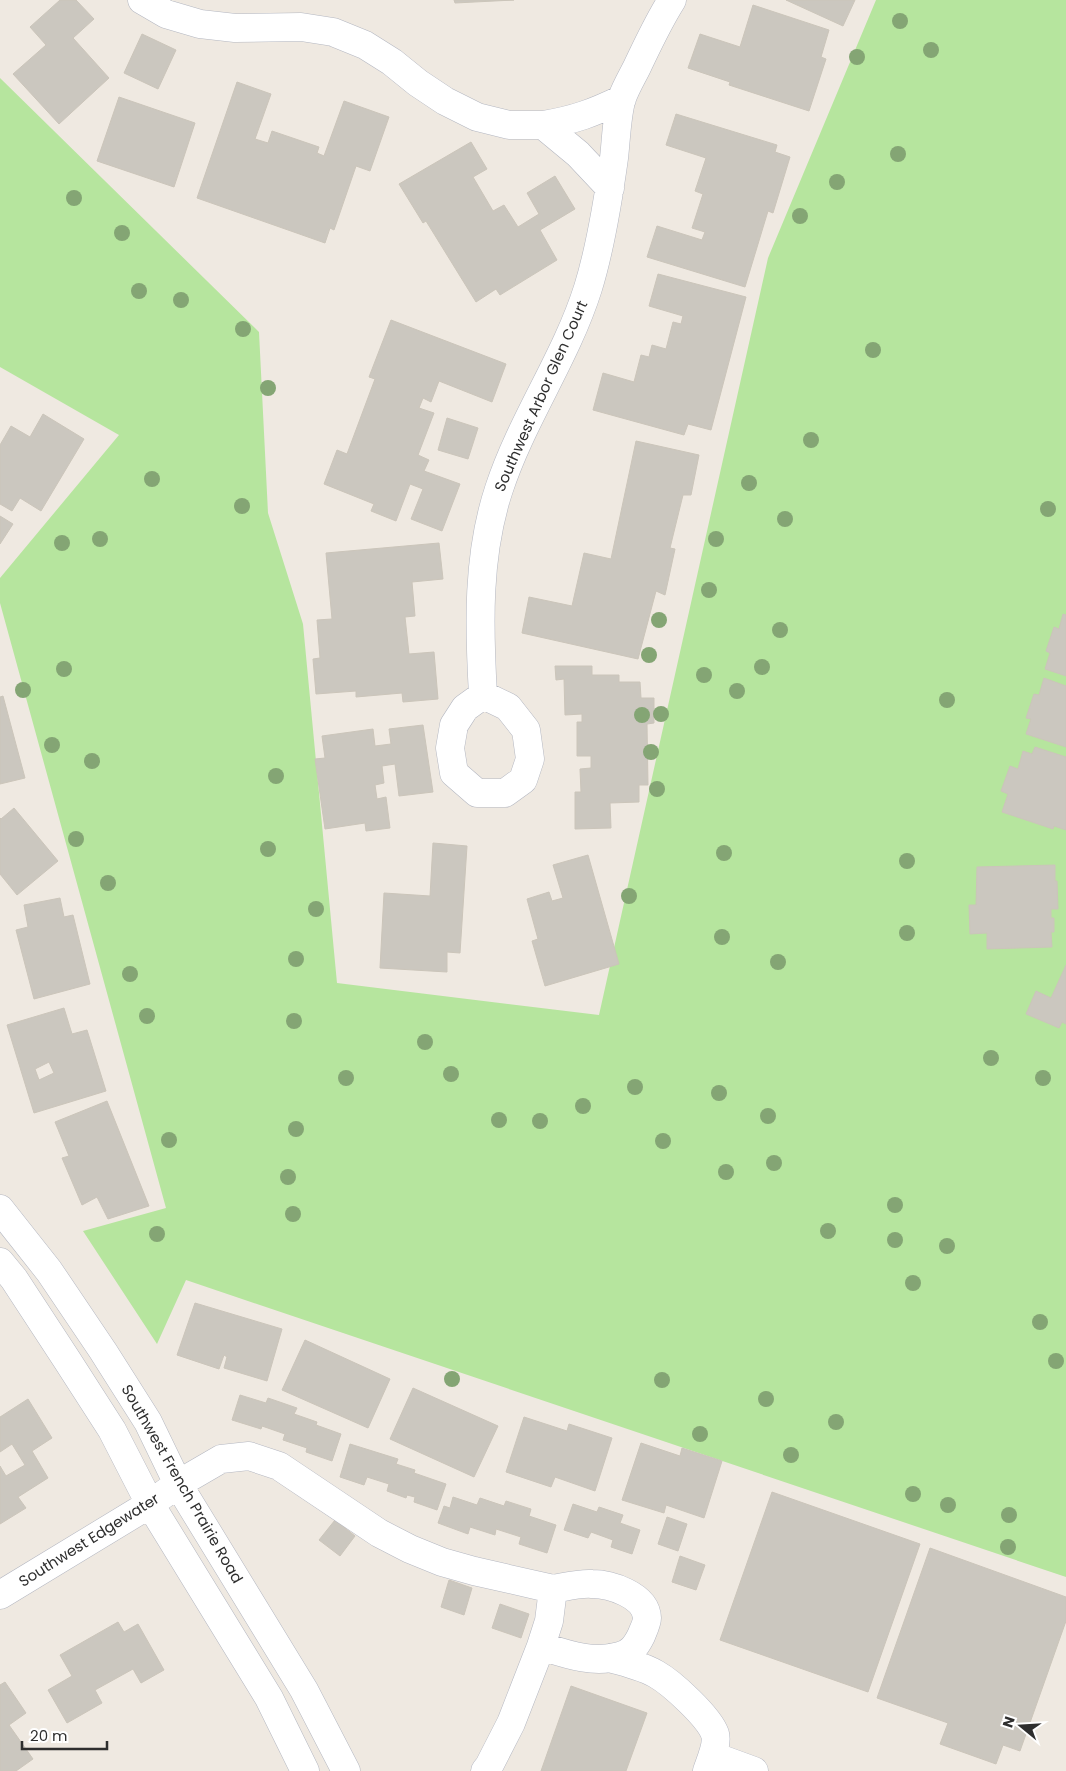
<svg xmlns="http://www.w3.org/2000/svg" width="1066" height="1771" viewBox="0 0 1066 1771" font-family="Poppins,sans-serif">
  <style>
    .green { fill: #b6e59e }
    .building { fill: #cbc7bf; stroke: #cbc5ba; fill-rule: evenodd }
    .lines { fill: none; stroke-linecap: round; stroke-linejoin: round }
    .minor-casing { stroke: #b4b7c1; stroke-width: 29 }
    .minor { stroke: #fff; stroke-width: 28 }
    .tree { fill: #84a574 }
    .labels { text-anchor: middle; stroke-width: 5; stroke-linejoin: round; paint-order: stroke }
    .street-label { font-size: 15px; fill: #2e2e2e; stroke: #fff }
  </style>
  <rect width="100%" height="100%" fill="#efe9e1"/>
  <path class="green" d="M876,0H1066V1577L186,1280L157,1344L83,1231L166,1208L0,603V578L119,435L0,367V78L259,332L268,513L303,624L337,983L599,1015L768,258Z"/>
  <path class="building" d="M60,0H76L94,19L73,38L109,78L59,124L13,74L46,45L30,27Z
    M454,0H514L455,3Z
    M786,0H855L843,26Z
    M753,5L829,30L821,57L826,59L809,111L729,85L730,82L688,68L700,34L740,47Z
    M142,34L176,50L158,89L124,73Z
    M237,82L271,94L255,139L268,143L272,131L319,147L317,153L324,156L344,101L389,117L370,171L356,166L334,230L330,228L325,243L197,198Z
    M119,97L195,123L174,187L97,161Z
    M676,114L777,145L775,152L790,157L773,213L768,211L745,287L647,257L657,226L702,240L705,232L692,228L703,194L695,191L706,158L666,145Z
    M471,142L487,169L473,177L493,211L504,205L518,227L539,214L527,193L555,176L575,209L540,230L557,260L500,295L496,289L476,302L426,221L423,223L399,184Z
    M658,274L746,297L711,430L688,424L684,435L593,410L603,373L634,382L641,355L649,357L652,345L666,349L673,322L681,324L683,316L649,306Z
    M391,320L506,364L492,402L439,381L431,402L423,398L419,408L434,413L418,455L429,460L424,471L460,484L442,531L411,519L423,489L410,484L396,521L371,511L374,504L324,484L337,450L347,454L375,379L369,377Z
    M43,414L84,439L41,511L20,498L12,511L0,504V445L11,426L30,437Z
    M447,418L478,428L468,459L438,450Z
    M636,441L699,455L691,495H683L670,548L675,549L665,595L656,591L638,659L522,633L529,597L572,606L584,553L611,559Z
    M0,516L13,524L0,544Z
    M439,543L443,579L412,582L415,616L405,617L409,654L434,652L438,699L403,702L402,693L356,697V691L316,694L313,659L320,658L317,620L332,619L326,553Z
    M1063,614L1066,615V676L1045,669L1050,653L1046,651L1054,627L1059,629Z
    M555,666H592V675H619V682H640L641,698H654V723L647,724L648,785H639V802L610,803L611,828L575,829V792H581L580,769L591,768V756H577V722H582V714L565,715L564,679L556,680Z
    M1044,678L1066,686V747L1026,734L1031,719L1026,718L1034,694L1039,695Z
    M3,696L25,778L0,784V697Z
    M423,725L433,792L399,796L395,764L382,766L384,783L375,785L377,799L386,797L390,828L366,831L365,823L325,829L315,759L325,758L322,736L373,729L375,746L391,744L389,729Z
    M1035,747L1066,757V830L1054,826L1053,829L1002,812L1008,794L1001,791L1010,766L1018,769L1023,751L1032,754Z
    M14,808L58,861L17,895L0,874V818L1,819Z
    M433,843L467,846L460,953L447,952V972L380,968L384,893L430,896Z
    M588,855L619,964L545,986L532,941L538,939L527,899L549,892L552,901L563,898L553,865Z
    M1055,865V881H1057L1058,909H1051V918H1054V932H1051L1052,947L987,949V933L970,934L969,905H976L977,867Z
    M60,898L64,917L73,915L90,984L34,999L16,930L28,927L24,905Z
    M1066,965V1024L1062,1022L1059,1028L1026,1014L1036,991L1051,998Z
    M64,1008L72,1034L87,1030L106,1091L34,1113L7,1025ZM49,1062L54,1073L39,1080L35,1069Z
    M107,1101L149,1206L108,1219L97,1197L82,1205L62,1158L69,1156L55,1122Z
    M195,1303L282,1329L267,1381L224,1368L227,1357L224,1355L219,1369L177,1355Z
    M305,1340L390,1379L368,1428L282,1390Z
    M413,1388L498,1426L474,1477L390,1439Z
    M240,1395L266,1403L268,1398L297,1408L294,1414L317,1422L316,1425L341,1434L332,1461L306,1452L307,1448L283,1440L285,1434L262,1426L261,1429L232,1420Z
    M28,1399L52,1438L32,1451L48,1478L18,1497L26,1508L0,1524V1466L6,1476L25,1465L12,1444L0,1452V1417Z
    M524,1417L567,1431L569,1424L612,1438L595,1491L555,1477L551,1487L506,1472Z
    M641,1443L680,1456L682,1448L722,1461L704,1518L666,1505L664,1513L622,1500Z
    M350,1444L398,1459L396,1464L415,1470L414,1473L446,1484L437,1510L414,1502L415,1497L407,1495L406,1498L387,1491L389,1484L367,1477L364,1485L340,1477Z
    M772,1492L920,1544L868,1692L720,1640Z
    M453,1497L477,1505L480,1498L504,1506L506,1501L531,1509L529,1516L556,1525L547,1553L519,1544L521,1537L496,1529L495,1535L470,1527L468,1534L438,1523L444,1506L450,1508Z
    M573,1504L597,1512L599,1507L623,1515L620,1523L640,1530L632,1554L611,1547L613,1540L591,1532L588,1538L564,1530Z
    M667,1517L687,1524L678,1551L658,1544Z
    M335,1520L355,1536L340,1556L319,1540Z
    M930,1548L1066,1597V1621L1020,1751L1003,1745L996,1764L940,1744L948,1723L877,1698Z
    M680,1556L705,1565L696,1590L672,1582Z
    M449,1580L472,1588L464,1615L441,1607Z
    M500,1604L529,1614L521,1638L492,1628Z
    M118,1622L124,1632L138,1624L164,1670L141,1683L133,1669L95,1690L102,1703L67,1723L48,1690L72,1676L60,1655Z
    M5,1682L26,1713L9,1725L33,1759L16,1771H0V1685Z
    M571,1686L647,1713L626,1771H541Z"/>
  <g class="lines">
    <defs>
      <path id="minor" d="M142,0L166,14L200,24L235,28L301,27L333,32L365,45L392,62L418,83L445,101L477,117L509,125H543L578,154L610,188
        M543,125C574,120 593,113 622,99
        M483,695C479,626 477,555 499,489C522,419 566,358 588,288C601,246 608,201 614,158C616,141 617,112 622,98C626,87 632,77 637,67C648,44 658,22 672,0
        M483,695L508,707L526,730L530,759L523,780L505,793H477L454,773L450,748L454,725L465,708Z
        M0,1209L49,1271L103,1351L148,1422L178,1484L304,1690L346,1771
        M0,1262L14,1279L67,1360L112,1430L150,1504L269,1698L305,1771
        M0,1595L150,1504L178,1484L221,1459L249,1456L279,1466L379,1533L410,1549L442,1562L474,1571L553,1589L549,1621L541,1646L511,1723L489,1766L485,1771
        M541,1646C566,1654 593,1664 620,1656C631,1653 636,1646 641,1636C643,1631 647,1623 647,1618C646,1595 610,1584 592,1584C579,1583 565,1587 553,1589
        M609,1658C625,1662 642,1666 656,1674C672,1683 709,1717 715,1734C718,1744 710,1762 707,1771
        M713,1756L754,1771"/>
    </defs>
    <use href="#minor" class="minor-casing"/>
    <use href="#minor" class="minor"/>
  </g>
  <g class="tree">
    <circle cx="900" cy="21" r="8"/>
    <circle cx="931" cy="50" r="8"/>
    <circle cx="857" cy="57" r="8"/>
    <circle cx="898" cy="154" r="8"/>
    <circle cx="837" cy="182" r="8"/>
    <circle cx="74" cy="198" r="8"/>
    <circle cx="800" cy="216" r="8"/>
    <circle cx="122" cy="233" r="8"/>
    <circle cx="139" cy="291" r="8"/>
    <circle cx="181" cy="300" r="8"/>
    <circle cx="243" cy="329" r="8"/>
    <circle cx="873" cy="350" r="8"/>
    <circle cx="268" cy="388" r="8"/>
    <circle cx="811" cy="440" r="8"/>
    <circle cx="152" cy="479" r="8"/>
    <circle cx="749" cy="483" r="8"/>
    <circle cx="242" cy="506" r="8"/>
    <circle cx="1048" cy="509" r="8"/>
    <circle cx="785" cy="519" r="8"/>
    <circle cx="100" cy="539" r="8"/>
    <circle cx="716" cy="539" r="8"/>
    <circle cx="62" cy="543" r="8"/>
    <circle cx="709" cy="590" r="8"/>
    <circle cx="659" cy="620" r="8"/>
    <circle cx="780" cy="630" r="8"/>
    <circle cx="649" cy="655" r="8"/>
    <circle cx="762" cy="667" r="8"/>
    <circle cx="64" cy="669" r="8"/>
    <circle cx="704" cy="675" r="8"/>
    <circle cx="23" cy="690" r="8"/>
    <circle cx="737" cy="691" r="8"/>
    <circle cx="947" cy="700" r="8"/>
    <circle cx="661" cy="714" r="8"/>
    <circle cx="642" cy="715" r="8"/>
    <circle cx="52" cy="745" r="8"/>
    <circle cx="651" cy="752" r="8"/>
    <circle cx="92" cy="761" r="8"/>
    <circle cx="276" cy="776" r="8"/>
    <circle cx="657" cy="789" r="8"/>
    <circle cx="76" cy="839" r="8"/>
    <circle cx="268" cy="849" r="8"/>
    <circle cx="724" cy="853" r="8"/>
    <circle cx="907" cy="861" r="8"/>
    <circle cx="108" cy="883" r="8"/>
    <circle cx="629" cy="896" r="8"/>
    <circle cx="316" cy="909" r="8"/>
    <circle cx="907" cy="933" r="8"/>
    <circle cx="722" cy="937" r="8"/>
    <circle cx="296" cy="959" r="8"/>
    <circle cx="778" cy="962" r="8"/>
    <circle cx="130" cy="974" r="8"/>
    <circle cx="147" cy="1016" r="8"/>
    <circle cx="294" cy="1021" r="8"/>
    <circle cx="425" cy="1042" r="8"/>
    <circle cx="991" cy="1058" r="8"/>
    <circle cx="451" cy="1074" r="8"/>
    <circle cx="346" cy="1078" r="8"/>
    <circle cx="1043" cy="1078" r="8"/>
    <circle cx="635" cy="1087" r="8"/>
    <circle cx="719" cy="1093" r="8"/>
    <circle cx="583" cy="1106" r="8"/>
    <circle cx="768" cy="1116" r="8"/>
    <circle cx="499" cy="1120" r="8"/>
    <circle cx="540" cy="1121" r="8"/>
    <circle cx="296" cy="1129" r="8"/>
    <circle cx="169" cy="1140" r="8"/>
    <circle cx="663" cy="1141" r="8"/>
    <circle cx="774" cy="1163" r="8"/>
    <circle cx="726" cy="1172" r="8"/>
    <circle cx="288" cy="1177" r="8"/>
    <circle cx="895" cy="1205" r="8"/>
    <circle cx="293" cy="1214" r="8"/>
    <circle cx="828" cy="1231" r="8"/>
    <circle cx="157" cy="1234" r="8"/>
    <circle cx="895" cy="1240" r="8"/>
    <circle cx="947" cy="1246" r="8"/>
    <circle cx="913" cy="1283" r="8"/>
    <circle cx="1040" cy="1322" r="8"/>
    <circle cx="1056" cy="1361" r="8"/>
    <circle cx="452" cy="1379" r="8"/>
    <circle cx="662" cy="1380" r="8"/>
    <circle cx="766" cy="1399" r="8"/>
    <circle cx="836" cy="1422" r="8"/>
    <circle cx="700" cy="1434" r="8"/>
    <circle cx="791" cy="1455" r="8"/>
    <circle cx="913" cy="1494" r="8"/>
    <circle cx="948" cy="1505" r="8"/>
    <circle cx="1009" cy="1515" r="8"/>
    <circle cx="1008" cy="1547" r="8"/>
  </g>
  <g class="labels">
    <g class="street-label">
      <text transform="translate(541 396) rotate(-66)" y="5">Southwest Arbor Glen Court</text>
      <text transform="translate(182 1484) rotate(60)" y="5">Southwest French Prairie Road</text>
      <text transform="translate(89 1540) rotate(-32)" y="5">Southwest Edgewater</text>
    </g>
  </g>
  <g transform="translate(1021 1726) rotate(288)" stroke="#ffffff" stroke-width="4" paint-order="stroke">
  <path d="M0-4L9 19L0 12L-9 19Z" fill="#2e2e2e"/>
  <text y="-8" font-size="14" font-weight="bold" text-anchor="middle" fill="#2e2e2e">N</text>
  </g>
  <path d="M22 1741v8h85v-8" fill="none" stroke="#2e2e2e" stroke-width="2.5"/>
  <text x="30" y="1741" font-size="15" fill="#2e2e2e" stroke="#ffffff" stroke-width="4" paint-order="stroke">20 m</text>
</svg>
